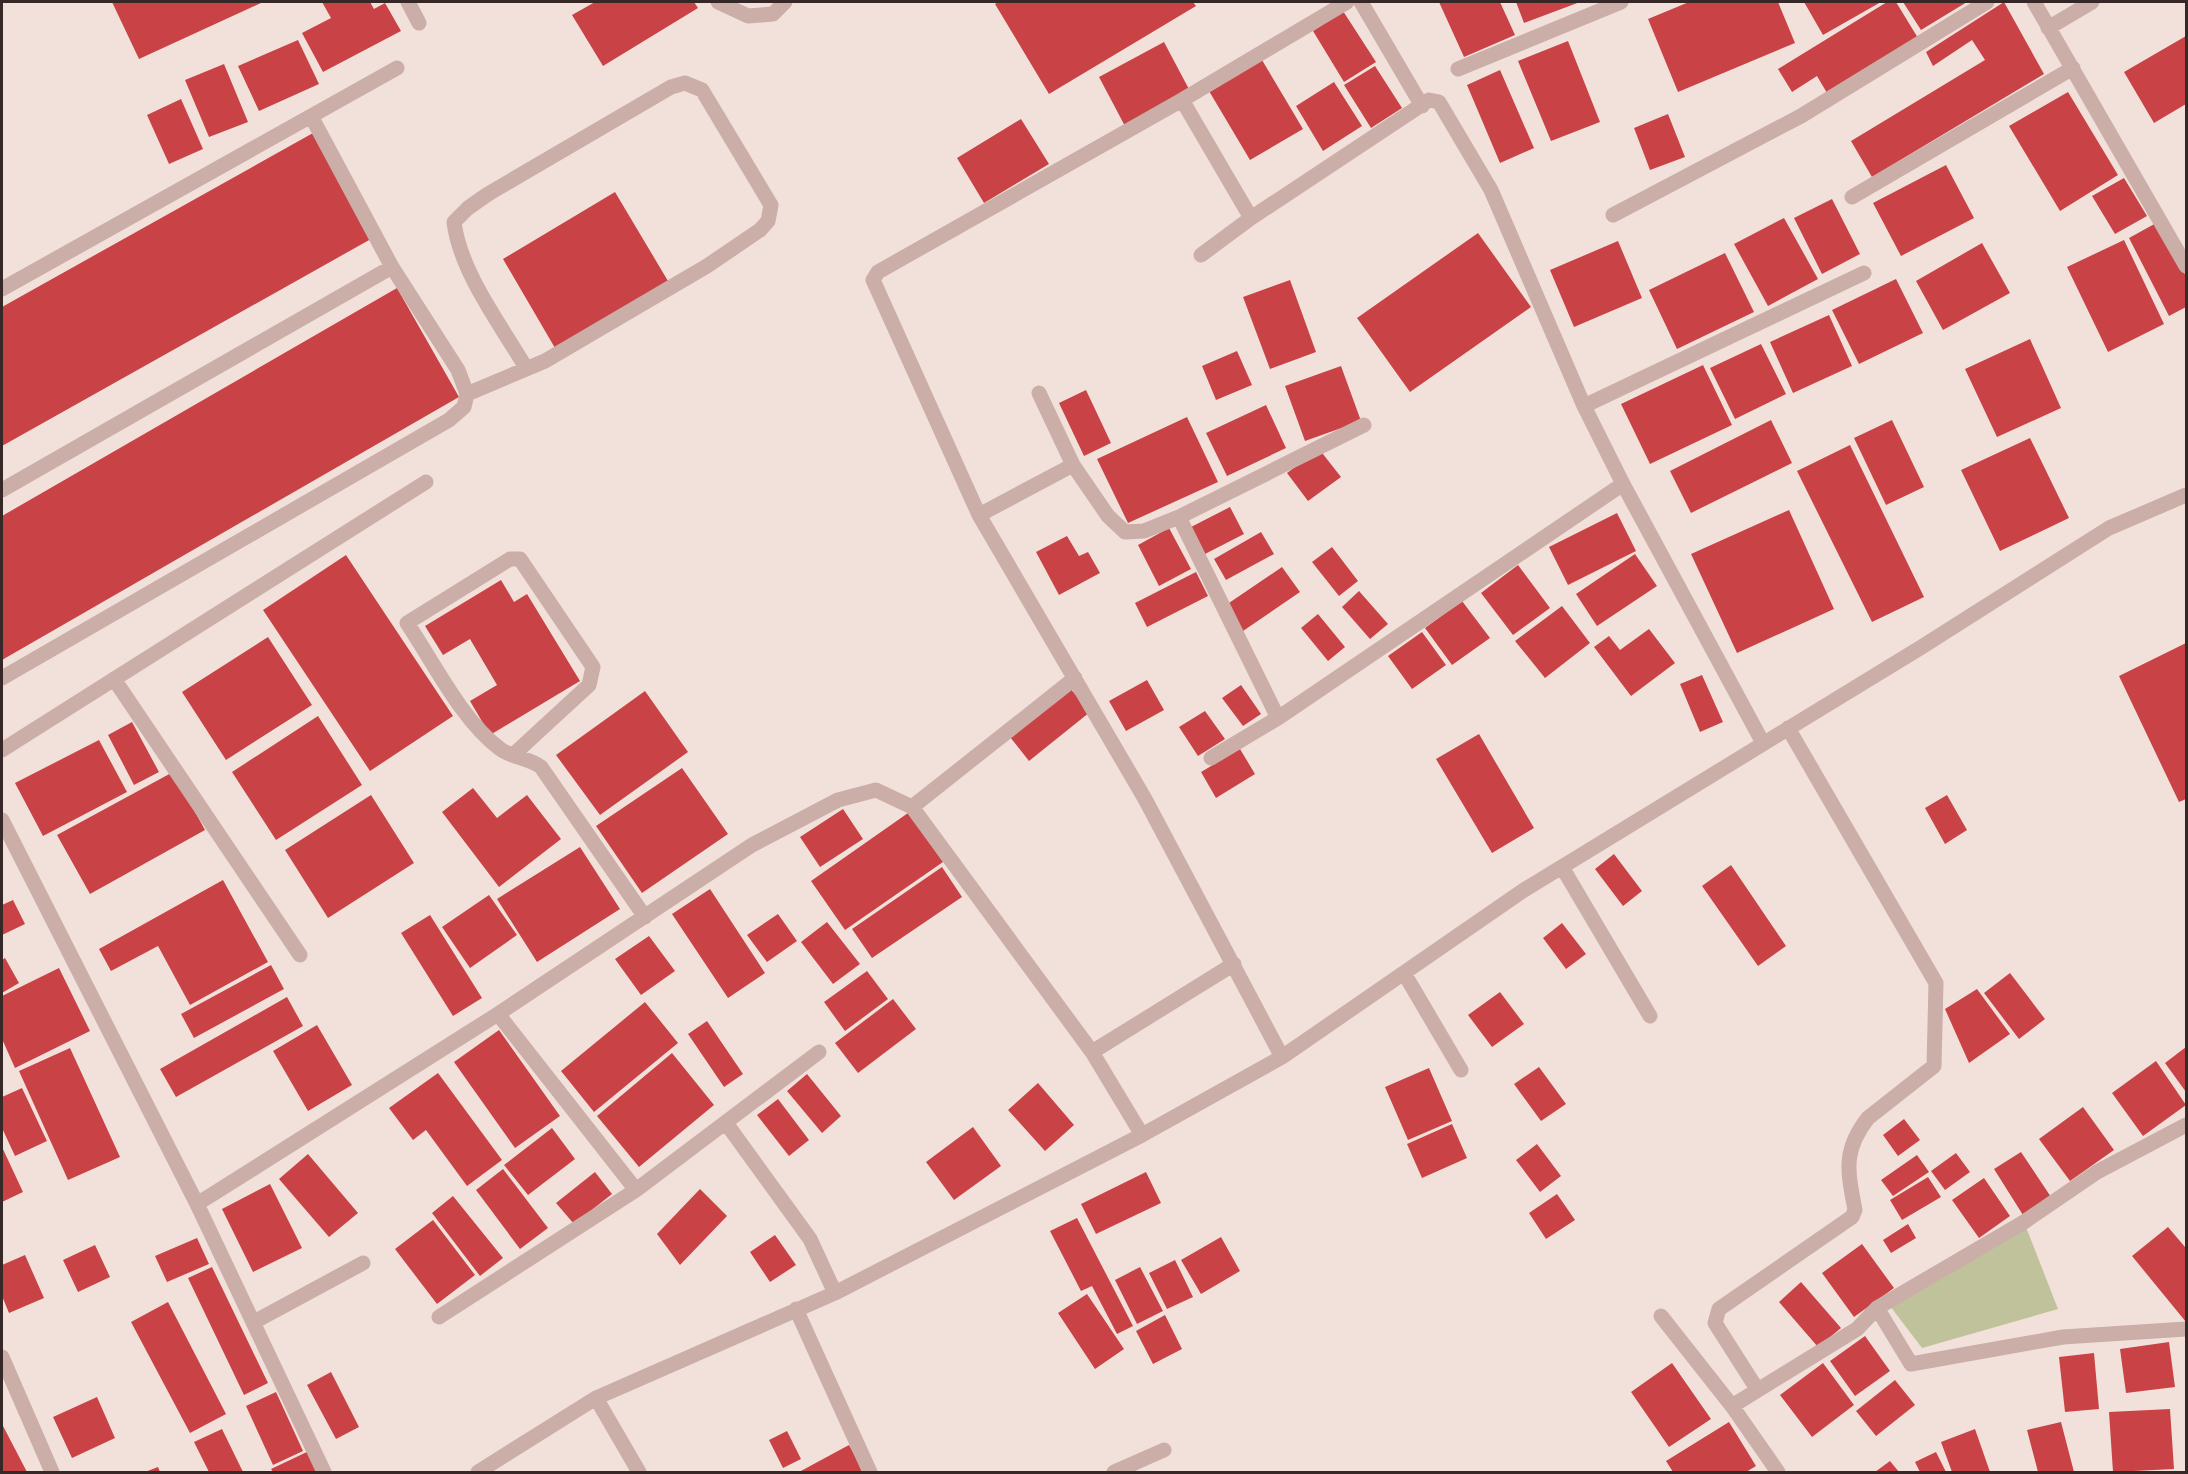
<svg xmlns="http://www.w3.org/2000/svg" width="2188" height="1474" viewBox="0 0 2188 1474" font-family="'Archivo Narrow',sans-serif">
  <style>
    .green { fill: #bfc29b }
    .building { fill: #c94346 }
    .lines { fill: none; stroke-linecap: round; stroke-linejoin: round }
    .minor { stroke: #cbaea7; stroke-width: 15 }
  </style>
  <rect width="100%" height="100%" fill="#f2e1db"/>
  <path class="green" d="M2024,1222L2058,1309L1922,1348L1887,1302Z"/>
  <path class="building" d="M112,2H263L139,59Z
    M322,2H370L374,9L385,3L401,31L323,72L302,33L331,18Z
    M595,2H694L698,8L603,66L572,15Z
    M998,2H1193L1196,6L1049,94L995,4Z
    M1439,2H1500L1515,35L1464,57Z
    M1516,2H1580L1524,23Z
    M1689,2H1778L1795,43L1678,92L1648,19Z
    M1804,2H1881L1823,35Z
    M1887,2H1896L1918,38L1827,93L1817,76L1792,92L1778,69Z
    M1903,2H1967L1921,30Z
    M2004,2L2044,74L1872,177L1851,141L1985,60L1972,40L1933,66L1926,52Z
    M1343,11L1376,62L1344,82L1313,31Z
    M2186,36V104L2154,123L2124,72Z
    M298,40L319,84L259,111L238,66Z
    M1568,41L1600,122L1551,141L1518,61Z
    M1164,42L1191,93L1126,128L1099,77Z
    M1262,60L1303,129L1250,160L1209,91Z
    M224,64L248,122L209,137L185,80Z
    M1375,66L1402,108L1371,128L1344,85Z
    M1500,70L1534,148L1500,163L1467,85Z
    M1334,82L1362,126L1323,151L1296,106Z
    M2068,92L2118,175L2060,211L2009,126Z
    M181,99L203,149L169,164L147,115Z
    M1668,114L1685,157L1650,170L1634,128Z
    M1021,119L1049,164L984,203L957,158Z
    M313,133L371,239L2,446V307Z
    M1946,165L1974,218L1901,256L1873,203Z
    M2124,178L2147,216L2115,234L2092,196Z
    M615,192L668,281L555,348L503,259Z
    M1832,199L1860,254L1822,274L1794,218Z
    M1784,218L1818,279L1768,306L1734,244Z
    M2158,222L2186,276V307L2169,316L2129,238Z
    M1478,233L1531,307L1410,392L1357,318Z
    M2124,240L2164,324L2108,352L2067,267Z
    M1618,241L1642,298L1574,327L1550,270Z
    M1982,243L2010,293L1943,330L1916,281Z
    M1725,253L1754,312L1677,349L1649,290Z
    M1896,279L1923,333L1859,364L1832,310Z
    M1290,280L1316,352L1270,369L1243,297Z
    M397,288L459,397L2,660V516Z
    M1829,315L1852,366L1793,393L1770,342Z
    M2030,339L2061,408L1997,437L1965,369Z
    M1761,344L1786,394L1735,419L1710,368Z
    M1237,351L1252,385L1216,400L1202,366Z
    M1703,365L1732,425L1650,464L1621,404Z
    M1341,366L1361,421L1305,441L1285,386Z
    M1086,390L1111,443L1084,456L1059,403Z
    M1266,405L1286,448L1227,476L1206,433Z
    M1187,417L1218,482L1128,523L1097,459Z
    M1771,420L1792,463L1691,513L1670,471Z
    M1892,420L1924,487L1886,505L1854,438Z
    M2030,438L2069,518L2000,551L1961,470Z
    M1850,445L1924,597L1872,622L1797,471Z
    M1319,449L1341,477L1308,501L1287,473Z
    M1230,507L1244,534L1205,554L1191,527Z
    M1789,510L1834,609L1737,653L1691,554Z
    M1617,513L1636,551L1568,585L1549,547Z
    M1169,528L1191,569L1159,586L1138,545Z
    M1261,532L1274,554L1226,580L1214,559Z
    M1067,536L1079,556L1088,552L1100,573L1059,595L1036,552Z
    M1332,547L1358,581L1339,596L1312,562Z
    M1635,554L1657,586L1597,626L1576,594Z
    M346,555L453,716L370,771L263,610Z
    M1518,565L1550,608L1513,635L1481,593Z
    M1282,567L1300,592L1243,631L1226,605Z
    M1196,572L1208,596L1147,627L1135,603Z
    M501,580L514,602L527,594L580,681L490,735L470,701L497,685L470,639L443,655L425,626Z
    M1359,591L1388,624L1370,639L1342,607Z
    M1462,601L1490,638L1452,665L1425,628Z
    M1562,606L1590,643L1545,678L1515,641Z
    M1318,614L1345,647L1328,661L1301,628Z
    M1649,629L1675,663L1631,696L1594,647L1609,636L1620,650Z
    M1422,632L1446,665L1412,689L1388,656Z
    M268,637L312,705L226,760L182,692Z
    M2186,643V799L2179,802L2119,676Z
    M1702,675L1723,722L1700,732L1680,684Z
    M1147,680L1164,710L1126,731L1109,701Z
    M1241,685L1261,714L1243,726L1222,698Z
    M1070,688L1090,712L1029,761L1010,737Z
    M645,691L688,752L600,815L556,755Z
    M1205,711L1225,739L1198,756L1179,727Z
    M318,716L362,785L276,840L232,772Z
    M132,722L159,772L134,785L108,735Z
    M1479,734L1534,828L1492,853L1436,759Z
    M99,740L127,792L43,836L15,783Z
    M1240,749L1255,774L1216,798L1201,772Z
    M682,768L728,834L642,893L596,826Z
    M173,772L205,830L90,894L57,835Z
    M473,788L497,818L527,795L561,839L499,887L442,812Z
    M371,795L414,863L328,918L285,850Z
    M1947,795L1967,830L1945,844L1925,808Z
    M843,809L863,839L820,867L800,837Z
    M908,813L943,862L845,930L811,881Z
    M580,847L620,909L537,962L497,899Z
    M1614,854L1642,891L1623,906L1595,869Z
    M1731,865L1786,946L1758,966L1702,886Z
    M942,867L962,897L872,958L852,929Z
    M223,880L268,962L190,1005L158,946L111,971L99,949Z
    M710,889L765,973L728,998L672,914Z
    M489,895L517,935L470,968L442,927Z
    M13,900L25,924L2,935V905Z
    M778,914L797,941L767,962L747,935Z
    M430,915L482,998L453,1016L401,933Z
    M827,922L860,964L833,984L801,942Z
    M1562,923L1586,954L1566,969L1543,938Z
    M649,936L675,971L641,995L615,959Z
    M5,958L19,983L2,993V960Z
    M271,965L284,989L194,1038L181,1014Z
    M59,968L90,1031L15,1068L2,1039V996Z
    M867,971L888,999L845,1031L824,1002Z
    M2010,973L2045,1019L2019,1039L1984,993Z
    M1977,989L2010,1034L1969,1063L1945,1009Z
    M1500,992L1524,1024L1492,1047L1468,1015Z
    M287,997L303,1026L176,1097L160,1069Z
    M893,999L916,1029L858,1073L835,1043Z
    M645,1002L678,1043L594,1112L561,1071Z
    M707,1021L743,1074L724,1087L688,1034Z
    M317,1025L352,1085L308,1111L273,1051Z
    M499,1030L560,1116L515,1148L454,1062Z
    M2186,1047V1092L2165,1063Z
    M70,1048L120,1157L68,1180L19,1071Z
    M672,1053L714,1105L639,1167L597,1116Z
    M2156,1061L2186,1105L2143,1136L2112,1093Z
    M1539,1067L1566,1104L1541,1121L1514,1084Z
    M1429,1068L1452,1121L1408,1140L1385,1087Z
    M438,1073L502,1160L467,1186L426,1130L413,1140L389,1108Z
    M807,1074L841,1116L822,1133L787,1091Z
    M1038,1083L1074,1125L1045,1151L1008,1110Z
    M22,1088L47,1141L15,1156L2,1128V1097Z
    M778,1099L809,1140L789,1156L757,1115Z
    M2083,1107L2114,1150L2070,1181L2039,1139Z
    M1904,1119L1920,1140L1898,1156L1883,1135Z
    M1452,1124L1467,1158L1422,1178L1407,1144Z
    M973,1127L1001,1166L954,1200L926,1162Z
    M552,1128L575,1159L528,1195L504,1165Z
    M1537,1144L1561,1176L1540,1192L1516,1160Z
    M2,1147L23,1192L2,1202Z
    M2021,1152L2051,1197L2023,1215L1994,1169Z
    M1956,1153L1970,1172L1945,1190L1931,1171Z
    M308,1154L358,1213L329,1237L279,1179Z
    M1917,1155L1929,1172L1893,1196L1881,1180Z
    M503,1169L548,1228L520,1249L476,1190Z
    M595,1172L612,1194L574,1224L556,1203Z
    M1146,1172L1161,1203L1096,1234L1081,1204Z
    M1928,1177L1941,1197L1902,1220L1890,1200Z
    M1984,1178L2010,1216L1979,1238L1952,1200Z
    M270,1184L302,1248L253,1272L222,1209Z
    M700,1189L727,1216L680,1265L657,1234Z
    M1557,1194L1575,1220L1546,1239L1529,1213Z
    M453,1196L503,1258L480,1276L432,1213Z
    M1077,1218L1133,1326L1117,1334L1092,1286L1081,1291L1050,1231Z
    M433,1220L475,1275L437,1304L395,1249Z
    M1908,1224L1916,1238L1891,1253L1883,1240Z
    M2168,1227L2185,1247L2186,1246V1322L2132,1256Z
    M775,1235L796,1265L770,1282L750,1252Z
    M1221,1237L1240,1271L1201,1294L1181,1260Z
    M197,1238L209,1264L167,1282L155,1256Z
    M1862,1244L1894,1288L1854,1317L1822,1273Z
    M95,1245L110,1277L78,1292L63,1260Z
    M25,1255L44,1298L9,1313L2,1296V1265Z
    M1175,1260L1193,1297L1167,1309L1149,1273Z
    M212,1267L268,1383L244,1395L188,1278Z
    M1140,1267L1163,1311L1137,1324L1115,1280Z
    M1801,1282L1841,1328L1818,1347L1779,1302Z
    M1087,1294L1124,1349L1095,1369L1058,1313Z
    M168,1302L226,1414L190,1433L131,1322Z
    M1165,1315L1182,1349L1153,1364L1136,1331Z
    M1865,1336L1890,1371L1855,1396L1830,1361Z
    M2169,1342L2175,1387L2126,1393L2120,1349Z
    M2094,1353L2099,1409L2065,1412L2059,1357Z
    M1672,1363L1711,1419L1669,1447L1631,1392Z
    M1823,1363L1854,1405L1812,1437L1780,1395Z
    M331,1372L359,1427L336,1439L307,1385Z
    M1895,1380L1915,1405L1876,1436L1856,1411Z
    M276,1392L303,1451L273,1465L246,1406Z
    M97,1397L115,1438L72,1458L53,1417Z
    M2170,1409L2174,1469L2113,1472L2109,1412Z
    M1729,1422L1756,1466L1746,1472H1673L1666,1461Z
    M2061,1422L2074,1472H2038L2027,1430Z
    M2,1424L27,1472H2Z
    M222,1429L243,1472H209L194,1442Z
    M1975,1429L1990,1472H1952L1941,1442Z
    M787,1431L801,1459L783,1468L769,1440Z
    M849,1445L864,1472H799Z
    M309,1451L319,1472H273L271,1469Z
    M1936,1452L1946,1472H1920L1915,1462Z
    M1890,1461L1899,1472H1875Z
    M158,1467L160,1472H145Z"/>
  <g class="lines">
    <path class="minor" d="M408,2L419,23
      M718,2L748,16L773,14L785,2
      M1361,2L1422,106
      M2034,2L2186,266
      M2048,28L2092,2
      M1458,69L1621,2
      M1182,100L1347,2
      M1852,197L2073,68
      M1613,215L1801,116L1987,2
      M1251,218L1182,100L878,272L873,280L979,515L1145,799L1282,1057
      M1201,255L1251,218L1429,100L1439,102L1491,190L1584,406L1623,484L1763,743
      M2,289L397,68
      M1039,393L1073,465
      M467,394L545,361L707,266L760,230L768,221L771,205L702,90L685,83L671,87L488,194L468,208L454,222C460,272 501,325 526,368
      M1584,406L1864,273
      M2,490L392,267
      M979,515L1073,465L1108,516L1125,532L1144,531L1179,517L1364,425
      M1179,517L1278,718L1623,484
      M2,678L449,420L464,407L467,394L458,370L392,267L311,116
      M114,679L300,955
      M2,750L426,482
      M513,755L589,685L593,667L520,559H510L407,623C434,663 461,719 499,748C511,758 527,757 541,767L645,917
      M1211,758L1278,718
      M912,807L1075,678
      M2,820L197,1204L324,1472
      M1562,867L1650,1016
      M1404,973L1461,1070
      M1092,1052L1234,964
      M726,1123L810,1239L835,1293
      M636,1190L819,1052
      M197,1204L498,1014L752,845L838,800L876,790L912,807L1092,1052L1142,1135
      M1877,1308L1911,1364L2063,1337L2186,1329
      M796,1309L870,1472
      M1661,1316L1732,1406L1778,1472
      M439,1317L636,1190L498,1014
      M254,1322L363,1263
      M2,1357L52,1472
      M1757,1389L1715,1323L1719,1309L1852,1217L1855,1210C1848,1172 1842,1151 1868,1118L1934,1066L1936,983L1788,728
      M596,1398L639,1472
      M1732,1406L1857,1329L1877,1308L2024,1222L2097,1172L2186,1125
      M478,1472L596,1398L835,1293L1142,1135L1282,1057L1524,890L1920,648L2109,528L2186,495
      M1114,1472L1164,1450"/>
  </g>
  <rect width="2188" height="1474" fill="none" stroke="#372828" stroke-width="6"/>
</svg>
